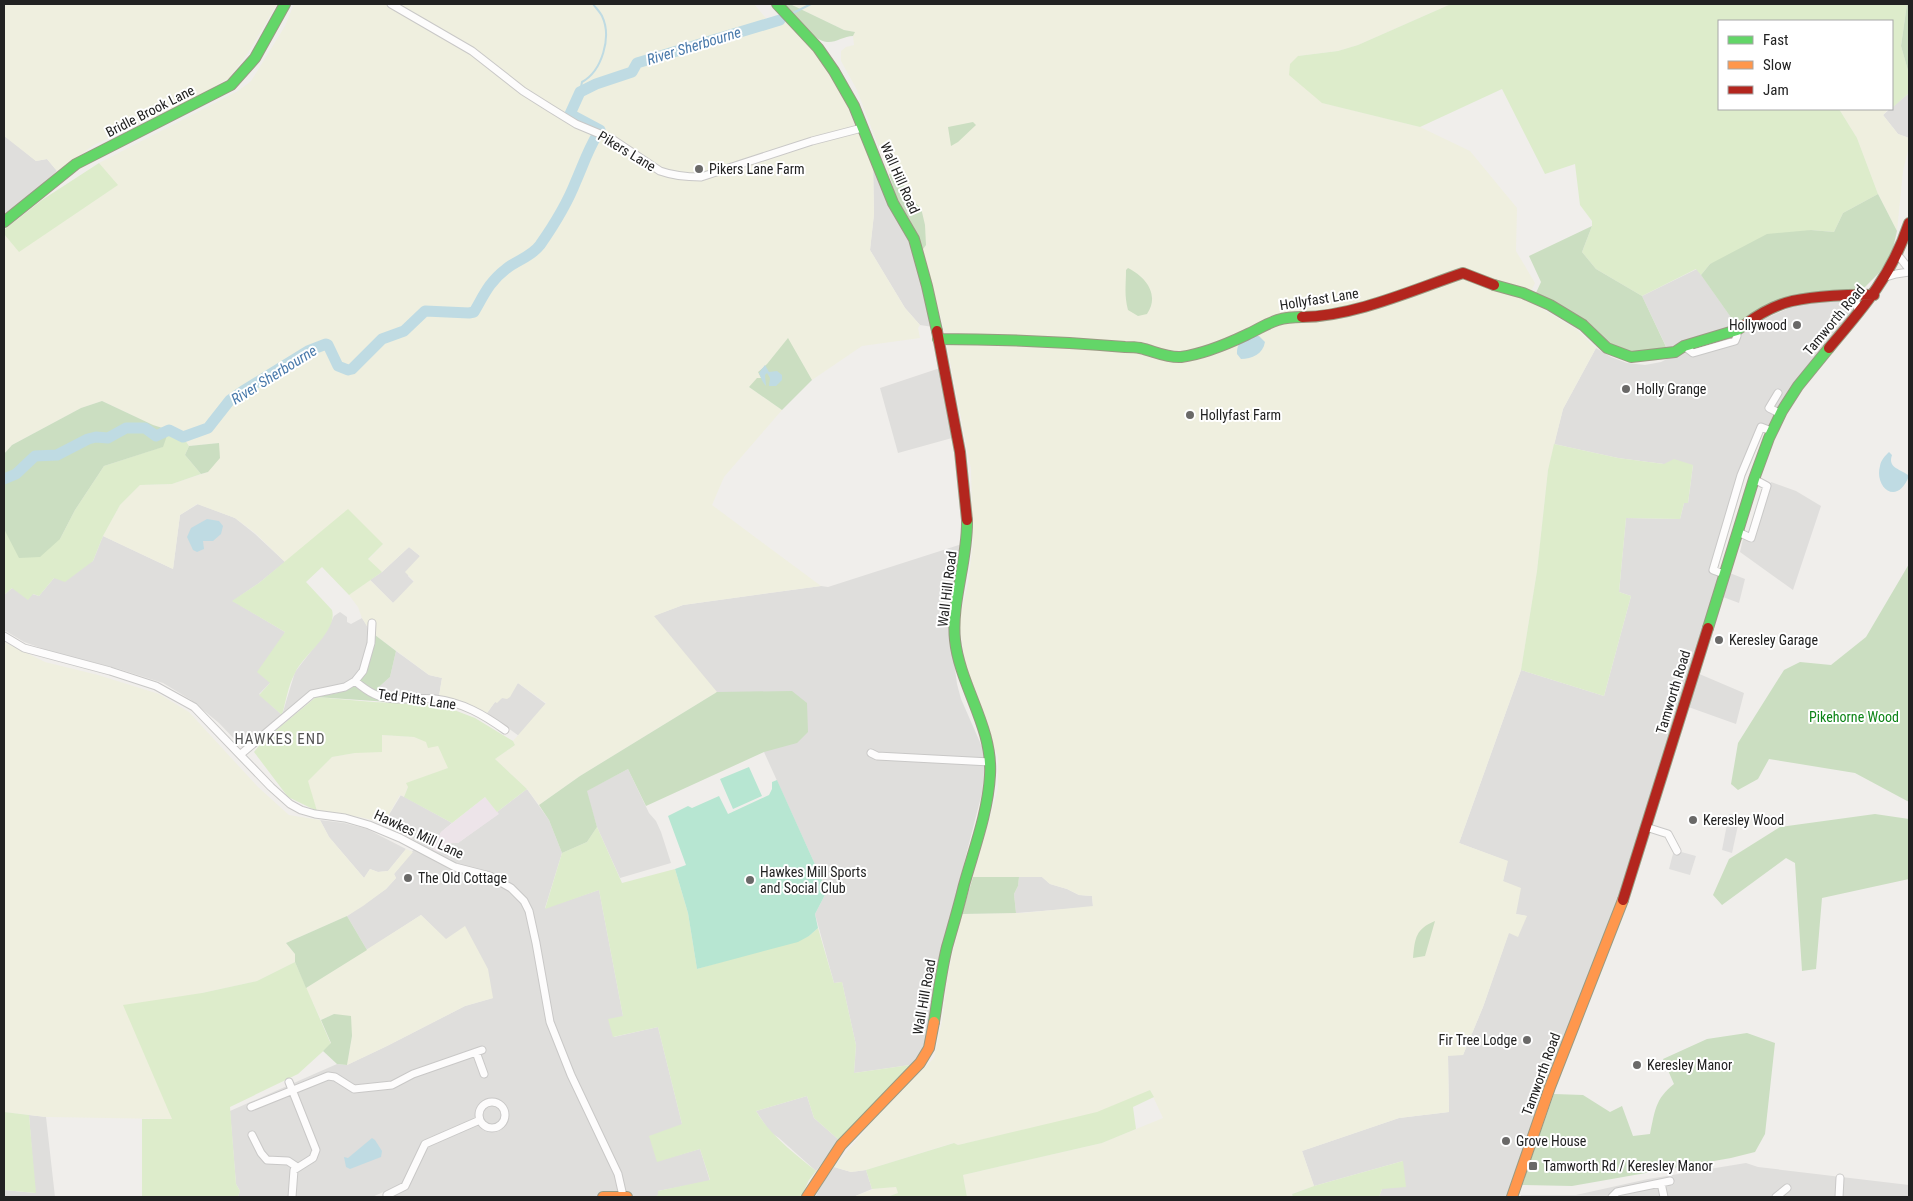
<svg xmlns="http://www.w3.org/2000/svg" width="1913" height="1201" viewBox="0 0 1913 1201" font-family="'Roboto Condensed',sans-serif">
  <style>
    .residential { fill: #dfdedc }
    .industrial { fill: #ede4e9 }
    .farmland { fill: #efefdf }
    .grass { fill: #ddeccb }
    .forest { fill: #cbdec1 }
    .pitch { fill: #b7e6d2 }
    .parking { fill: #e0dfde }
    .water { fill: #bfdbe3 }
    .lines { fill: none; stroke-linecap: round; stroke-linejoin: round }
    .stream { stroke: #bfdbe3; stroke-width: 2 }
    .river { stroke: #bfdbe3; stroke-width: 11 }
    .street-casing { stroke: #c9c8c7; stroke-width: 9 }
    .fast-casing { stroke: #999a82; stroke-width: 12 }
    .slow-casing { stroke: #999a82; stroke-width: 12 }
    .jam-casing { stroke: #999a82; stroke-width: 12 }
    .street { stroke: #fdfcfc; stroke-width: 7 }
    .fast { stroke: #63d668; stroke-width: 10 }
    .slow { stroke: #ff974d; stroke-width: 10 }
    .jam { stroke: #b3261e; stroke-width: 10 }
    .poi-dot { fill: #6a6968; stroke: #fff; stroke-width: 2 }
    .labels { text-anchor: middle; stroke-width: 4; stroke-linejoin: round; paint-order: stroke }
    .street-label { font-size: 14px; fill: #222; stroke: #fff }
    .poi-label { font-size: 14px; fill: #222; stroke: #fff; text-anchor: start }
    .park-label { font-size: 14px; fill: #0c8416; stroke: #fff }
    .water-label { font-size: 15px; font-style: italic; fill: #4a7aab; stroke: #fff }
    .neighbourhood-label { font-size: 15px; letter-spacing: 1px; fill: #555; stroke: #fff }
  </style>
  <rect width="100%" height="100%" fill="#f0eeeb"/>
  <path class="residential" d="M1909,93V138L1898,134L1883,115Z
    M4,135L36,161L47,159L57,171L20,205L4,214Z
    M873,162L893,213L910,241L930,307L933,327L920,325L905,308L870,250L874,214Z
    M1697,269L1742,333L1764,319L1796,305L1852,298L1855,312L1801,373L1769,428L1760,426L1745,456L1712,566L1745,579L1739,603L1715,594L1690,670L1744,693L1736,724L1680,704L1607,933L1507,1197H1379L1382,1189L1403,1161L1314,1186L1302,1151L1399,1118L1449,1112L1448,1055H1463L1483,1007L1509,932L1527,916L1516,914L1503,881L1507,861L1459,843L1521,670L1604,696L1631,596L1619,592L1626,518L1680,519L1684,503H1688L1693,465L1664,464L1618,458L1554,444L1563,409L1596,348L1611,357L1627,363L1645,365L1661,362L1671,357L1642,296Z
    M940,368L952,438L898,453L880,388Z
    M1771,482L1796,491L1821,506L1793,590L1740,552L1743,539L1752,543Z
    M198,504L235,518L255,534L285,562L259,583L233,601L285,632L270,683L259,694L282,715L295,672L326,632L334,616L340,612L347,617V622L351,624L362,618L367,626L369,634V640L362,667L350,682L312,690L307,693L282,715L242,747L219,723L191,700L163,683L119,669L52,652L24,642L4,630V595L12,588L39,596L54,578L93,561L103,536L173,569L180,515Z
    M962,544L949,621L957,684L961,699L983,749L985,763L982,793L942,949L926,1043L920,1055L910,1065L854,1073L856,1045L842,982L834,983L815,914L827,891L764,752L653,616L683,605L821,586L828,587Z
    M409,547L420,556L408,576L416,584L393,603L370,580L382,572Z
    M396,651L429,675L442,678L439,696H407L388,694L379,691L380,686L390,677Z
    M518,683L546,704L519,736L487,713L495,702L502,698Z
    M628,769L649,813L656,821L661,832L671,863L620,878L597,827L586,791Z
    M527,789L549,820L562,853L545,908L599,890L623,1016L614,1037L658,1027L682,1124L657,1161L700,1149L710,1181L658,1191L659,1195L653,1197H576L575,1196L572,1197H391L388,1190L372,1197H238L240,1191L236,1184L230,1111L337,1064L347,1065L387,1046L465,1006L493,998L446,940L421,915L367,950L347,916L386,889L396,878L394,874L419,843L384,823L401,795L452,823L441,832L433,849L452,843H458L498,814L497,812Z
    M320,820L344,823L367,829L406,849L388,871L378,872L370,869L364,878L329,837Z
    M1019,877H1042L1050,884L1067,889L1079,895L1092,896L1093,907L1016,913L1014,894L1018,886Z
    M807,1096L814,1118L839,1140L816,1171L779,1138L770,1132L756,1111Z
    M29,1115L46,1117L55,1197H58H4V1190L35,1193Z
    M1746,1163L1758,1167L1909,1185V1197H1520L1521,1195H1576L1648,1179Z
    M834,1167L851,1172L866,1170L872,1189L853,1197H815L824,1181Z"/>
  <path class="industrial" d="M485,797L499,814L458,843H452L442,846L439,852L433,850L441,832Z"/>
  <path class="farmland" d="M4,4H277L248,53L229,78L200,95L94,145L57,171L47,159L36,161L4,136Z
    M294,4H754L770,23L784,18L813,49L829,72L844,97L855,126L873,162L874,214L870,250L905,308L920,325L918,328L920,338L862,346L812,380L788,339L767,364L758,371L761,378L749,387L782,410L724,477L712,505L821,586L683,605L654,616L717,692L580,776L539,805L527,789L495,759L515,745L513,741L546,703L518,683L510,697L507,699L502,698L497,703L495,702L487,713L439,696L442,678L429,675L375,635L369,625L367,626L362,618L358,607L349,595L370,580L393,603L414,581L405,572L420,556L409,547L382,572L368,560L383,544L285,562L255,533L235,518L197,504L180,515L173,569L103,536L120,505L140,485L172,484L208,472L219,443L189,446L183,437L169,430L153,425L102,401L81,408L12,445L4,454V234L19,251L117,185L99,163L238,91L251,81L285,26Z
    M790,4H1451L1358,45L1338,51L1298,56L1323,103L1420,127L1470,151L1517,208L1516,251L1535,283L1527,300L1576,329L1596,348L1563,409L1548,470L1537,571L1521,670L1459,843L1508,861L1503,881L1521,888L1516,914L1527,916L1518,937L1509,933L1483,1007L1463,1055L1448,1056L1449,1112L1399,1118L1302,1151L1314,1186L1296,1192L1292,1194L1293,1197H967L963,1175L1102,1143L1163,1118L1150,1090L1097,1113L958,1145L953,1143L866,1170L851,1172L834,1167L871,1123L934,1058L942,1021L948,973L962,914L1023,913L1093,906L1092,896L1079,895L1067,889L1050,884L1042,877H973L998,789V756L970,690L965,662L959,621L968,584L973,543L971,469L943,325L921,252V208L909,199L901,178L889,174L857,90L841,61V51L846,47L854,45L853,36L854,32L844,30Z
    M1839,109H1886L1887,111L1883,115L1898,134L1909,138V147L1903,171L1897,231L1878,194L1857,138Z
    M4,642L45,662L98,675L159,694L189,712L258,787L289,815L320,820L329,837L364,878L370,869L378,872L388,871L406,849L413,852L394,874L396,878L386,889L363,906L347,916L286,943L295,954V962L257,981L202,993L172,1119L46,1117L4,1112Z
    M382,735L414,737L438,746L449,768L407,783L408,787L404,797L400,795L384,823L360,817L317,811L307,781L332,757L355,753Z
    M421,915L446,939L465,926L488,969L493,998L465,1006L387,1046L347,1065L352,1036L334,1014L321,1020L306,988Z
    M896,1187L898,1193L887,1197H853L874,1189Z"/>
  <path class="grass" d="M1451,4H1907L1901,46L1909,74V93L1892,108V21H1719V109H1839L1857,138L1878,194L1843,213L1834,232L1811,230L1710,264L1701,275L1696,269L1642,296L1596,269L1582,252L1592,226V221L1580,205L1575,164L1545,174L1502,89L1420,127L1322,103L1289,75L1290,64L1298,56L1338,51L1358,45Z
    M99,163L118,185L19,252L4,234V230L42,200Z
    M169,430L183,437L189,446L185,455L201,474L172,484L140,485L120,505L103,536L93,561L65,582L54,578L39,596L33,594L28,600L12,588L4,595V529L6,532L60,539L75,510L104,466L162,447Z
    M1554,444L1618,458L1664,464L1674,459L1693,465L1688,503H1684L1680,519L1626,518L1619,592L1631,596L1604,696L1521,670L1537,571L1548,470Z
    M348,509L383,544L368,559L382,572L349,595L322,567L306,582L332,610C338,631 303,655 295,673C288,686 286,701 282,715L259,695L270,683L257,672L285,632L232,601L259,583Z
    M316,697L373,702L441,705L475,718L513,741L515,745L495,759L527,789L497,812L485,797L452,823L404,797L408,787L406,783L448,768L438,746L428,748L426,742L414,737L382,735V752L355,753L332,757L308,781L317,811L288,797L254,752L262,742Z
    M597,827L622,883L675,869L688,913L697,969L809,936L818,928L834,983L842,982L856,1045L854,1073L910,1065L839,1140L814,1118L807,1096L756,1111C770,1135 794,1153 816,1171L809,1180L801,1197H653L658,1195V1191L710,1180L700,1149L657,1162L649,1136L682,1124L658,1027L613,1037L608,1019L623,1016L599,890L545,909L562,853L587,842Z
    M295,962L331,1044L298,1074L230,1107L236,1184L240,1191L238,1197H142V1119H172L123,1005L202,993L257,981Z
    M1150,1090L1154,1097L1133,1107L1136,1129L1102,1143L963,1175L967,1197H887L898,1193L896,1187L872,1189L866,1170L954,1143L958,1145L1097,1112Z
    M4,1112L29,1115L36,1193L4,1190Z
    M1403,1161L1406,1187L1382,1189L1379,1197H1293L1292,1194L1314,1186Z"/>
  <path class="forest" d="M783,4H790L844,30L855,32L853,36C844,36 835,43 827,42C813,41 793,14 783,4Z
    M1907,4H1909V74L1901,46Z
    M973,122L976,125L958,142L951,146L948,127Z
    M889,174L901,177L909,198L921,208L925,225L926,245L921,252L897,200Z
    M1878,194L1897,231L1891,257L1879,273L1861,291L1811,295L1737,326L1701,275L1710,264L1767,234L1811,230L1834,232L1843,213Z
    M1592,226L1582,252L1596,269L1642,296L1667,349L1638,354L1613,347L1535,295L1541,282L1529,256Z
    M1128,268C1146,277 1160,295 1147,314L1138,316L1128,310C1124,296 1126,284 1126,270Z
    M788,338L812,380L782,410L749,387L757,378H761L758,372L767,364Z
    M102,401L153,425L169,430L163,447L104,466L75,510L60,539L40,557L19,558L4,529V454L12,445L81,408Z
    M219,443L220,458L208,472L201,474L185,455L189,446Z
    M1909,564V802L1855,773L1769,759L1758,779L1738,790L1731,784L1738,743L1784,670L1800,662L1831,665L1866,637Z
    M375,635L396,651L390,677L380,686L379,690L388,694L389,702L316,697C329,694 344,694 355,684Z
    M792,691L807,703L808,732L797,743L764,752L646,806L628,769L587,791L597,827L587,842L562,853L549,820L539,805L580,776L717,692Z
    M1875,814L1909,819V879L1822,898L1816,969L1802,971L1795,863L1786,858L1722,905L1713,895L1729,859L1780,827Z
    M973,877H1019L1018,886L1014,894L1016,913L962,914Z
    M347,916L367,950L306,988L295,962V954L286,943Z
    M1435,921L1425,956L1413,958C1415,937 1416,929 1435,921Z
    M334,1014L351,1016L352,1036L347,1065L337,1064L323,1051L331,1043L321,1020Z
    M1747,1033L1775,1043L1765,1134L1755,1152L1731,1158L1572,1186L1522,1185L1554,1094L1583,1095L1610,1112L1622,1106L1633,1136L1650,1134C1655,1111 1655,1099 1674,1084L1663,1059L1707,1039Z"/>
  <path class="pitch" d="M749,767L762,796L733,809L720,779Z
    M777,780L827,891L815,914L818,928L809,936L798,942L697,969L688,913L675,869L686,865L668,816L688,806L692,808L719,796L728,814L769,795L772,789V782Z"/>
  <path class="parking" d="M1729,814L1740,816L1732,853L1722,850Z
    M1674,850L1696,856L1690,875L1669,869Z"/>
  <path class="water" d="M1254,336H1259L1265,342C1263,354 1252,359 1241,359L1237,354C1237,341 1243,339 1254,336Z
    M765,365L769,372L777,371L782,375V380L776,386H769L770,378L767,373L765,375L766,386C762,382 761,377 759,373Z
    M1889,452L1892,455C1887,469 1902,469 1909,476C1897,507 1874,487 1880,466C1881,460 1885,456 1889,452Z
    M207,519L219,521L223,526L221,534L213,541H203L204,549L197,552L193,550L187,537L191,528Z
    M372,1138L375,1140L382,1151L381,1157L350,1169L346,1167L344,1157L348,1158Z"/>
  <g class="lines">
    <path class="stream" d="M791,14L811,4
      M580,92L582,82C602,71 612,37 602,16C600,12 596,8 593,4"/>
    <path class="river" d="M600,130L570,114L580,92L596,84L632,72L637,63L780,20
      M4,479L16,474L35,456L57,455L88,439L96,437L108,438L126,428H145L156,436L169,430L183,437L208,428L230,400L243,391L308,351L326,344L328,345L338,366L348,370L352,369L382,339L404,331L425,311L469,313L474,312C484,295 489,282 506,269C517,260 531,257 540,245C554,225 567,204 576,181C583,165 588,150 597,135"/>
    <defs>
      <path id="street" d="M391,4L472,51L523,91L550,108L576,124L612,139L660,171C674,176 686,177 701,177L812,141L862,128
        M1898,255L1909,269
        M1886,277L1896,274L1909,272
        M1854,294L1859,313
        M1684,346L1693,353L1735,341L1737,336V330
        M1778,393L1769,408L1781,414
        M1738,532L1751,538L1767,486L1754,479
        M1724,574L1713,570L1741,475L1761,427L1771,431
        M4,636L24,648L110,671L156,686L194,707L271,787L290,804L301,810L315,814L345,818L369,825L400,838L455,867L490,876L511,888L524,901L529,911L536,943L550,1022L571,1075L618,1174L623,1196
        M355,681C361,686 367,691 374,694C393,703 415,697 435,699C462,702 484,715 505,730
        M871,753L877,756L990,762
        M241,754L312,694L345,687L355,681L363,671L371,643L372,623
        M1646,827L1668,834L1677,851
        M476,1052L484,1074
        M289,1082L316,1150L313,1158L294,1170L292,1197
        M479 1115a13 13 0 1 1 26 0a13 13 0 1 1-26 0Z
        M251,1107L328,1076L335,1077L354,1089L392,1085L413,1074L482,1050
        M252,1135L261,1153L267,1160L288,1161L297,1167
        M1661,1183L1664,1197
        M387,1195L405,1186L425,1144L480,1120
        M1612,1197L1617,1192L1670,1181
        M1776,1197L1787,1188
        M1839,1197L1840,1178"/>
      <path id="fast" d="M777,4L818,48L834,71L854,106L893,203L914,239L927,286L937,331
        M4,222L76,164L231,85L255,58L285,4
        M1494,285L1523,293L1550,305L1583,325L1607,348L1631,357L1675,352L1684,346L1737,330L1746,324
        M938,339C1001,339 1062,342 1125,347C1130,347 1135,347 1140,348C1154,351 1166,358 1181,357C1203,354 1225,345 1246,335C1269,324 1275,317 1302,317
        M1708,628L1754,479L1769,438L1782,411L1798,386L1829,348
        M934,1022C938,997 941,972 947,947C953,926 959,906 964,885C974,849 988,812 990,775C993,727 960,686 955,640C951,602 968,560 967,520"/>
      <path id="slow" d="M603,1197H627
        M807,1197L841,1145L920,1063L929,1048L934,1022
        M1512,1197L1550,1087L1623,900"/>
      <path id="jam" d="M1302,317C1353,317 1415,289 1463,273L1494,285
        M1746,324C1759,314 1776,305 1792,301C1815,296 1851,294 1874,295
        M937,331L960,452L967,520
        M1829,348C1864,307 1892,275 1909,223
        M1623,900L1708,628"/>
    </defs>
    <use href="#street" class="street-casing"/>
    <use href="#fast" class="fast-casing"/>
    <use href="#slow" class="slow-casing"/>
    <use href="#jam" class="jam-casing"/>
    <use href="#street" class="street"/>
    <use href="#fast" class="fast"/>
    <use href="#slow" class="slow"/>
    <use href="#jam" class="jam"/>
  </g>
  <g class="poi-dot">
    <circle cx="699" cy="169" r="5"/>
    <circle cx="1797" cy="325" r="5"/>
    <circle cx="1626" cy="389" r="5"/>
    <circle cx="1190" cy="415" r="5"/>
    <circle cx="1719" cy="640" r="5"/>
    <circle cx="1693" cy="820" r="5"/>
    <circle cx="408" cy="878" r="5"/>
    <circle cx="750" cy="880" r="5"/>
    <circle cx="1527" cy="1040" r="5"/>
    <circle cx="1637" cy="1065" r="5"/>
    <circle cx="1506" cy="1141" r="5"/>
    <rect x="1528" y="1161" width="10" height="10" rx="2.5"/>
  </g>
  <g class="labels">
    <g class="street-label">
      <text transform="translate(150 111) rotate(-27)" y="5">Bridle Brook Lane</text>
      <text transform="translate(627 151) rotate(31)" y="5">Pikers Lane</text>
      <text transform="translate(900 178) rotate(66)" y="5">Wall Hill Road</text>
      <text transform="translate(1319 299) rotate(-9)" y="5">Hollyfast Lane</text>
      <text transform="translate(1834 320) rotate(-50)" y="5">Tamworth Road</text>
      <text transform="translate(947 589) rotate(-83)" y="5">Wall Hill Road</text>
      <text transform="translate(1673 692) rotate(-73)" y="5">Tamworth Road</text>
      <text transform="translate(417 699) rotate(8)" y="5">Ted Pitts Lane</text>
      <text transform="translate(419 834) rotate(25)" y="5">Hawkes Mill Lane</text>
      <text transform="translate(924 997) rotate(-80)" y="5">Wall Hill Road</text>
      <text transform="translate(1541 1074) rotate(-70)" y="5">Tamworth Road</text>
    </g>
    <g class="poi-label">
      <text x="709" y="174">Pikers Lane Farm</text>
      <text x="1787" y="330" text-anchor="end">Hollywood</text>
      <text x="1636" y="394">Holly Grange</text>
      <text x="1200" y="420">Hollyfast Farm</text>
      <text x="1729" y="645">Keresley Garage</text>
      <text x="1703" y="825">Keresley Wood</text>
      <text x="760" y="877">Hawkes Mill Sports<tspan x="760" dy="16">and Social Club</tspan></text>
      <text x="418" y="883">The Old Cottage</text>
      <text x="1517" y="1045" text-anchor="end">Fir Tree Lodge</text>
      <text x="1647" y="1070">Keresley Manor</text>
      <text x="1516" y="1146">Grove House</text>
      <text x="1543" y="1171">Tamworth Rd / Keresley Manor</text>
    </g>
    <g class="park-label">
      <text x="1854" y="722">Pikehorne Wood</text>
    </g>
    <g class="water-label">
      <text transform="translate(694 46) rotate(-17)" y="5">River Sherbourne</text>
      <text transform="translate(274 375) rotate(-32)" y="5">River Sherbourne</text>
    </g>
    <g class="neighbourhood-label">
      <text x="280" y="744">HAWKES END</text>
    </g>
  </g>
  <rect width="1913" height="1201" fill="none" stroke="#222222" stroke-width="10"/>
  <rect x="1718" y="20" width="175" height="90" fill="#ffffff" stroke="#a7a7a7"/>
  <rect x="1728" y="36" width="25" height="8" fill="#63d668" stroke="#a7a7a7"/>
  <text x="1763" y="45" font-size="15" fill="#222222">Fast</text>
  <rect x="1728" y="61" width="25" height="8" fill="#ff974d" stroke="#a7a7a7"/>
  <text x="1763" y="70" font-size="15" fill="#222222">Slow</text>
  <rect x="1728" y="86" width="25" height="8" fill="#b3261e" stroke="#a7a7a7"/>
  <text x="1763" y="95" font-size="15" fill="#222222">Jam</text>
</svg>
